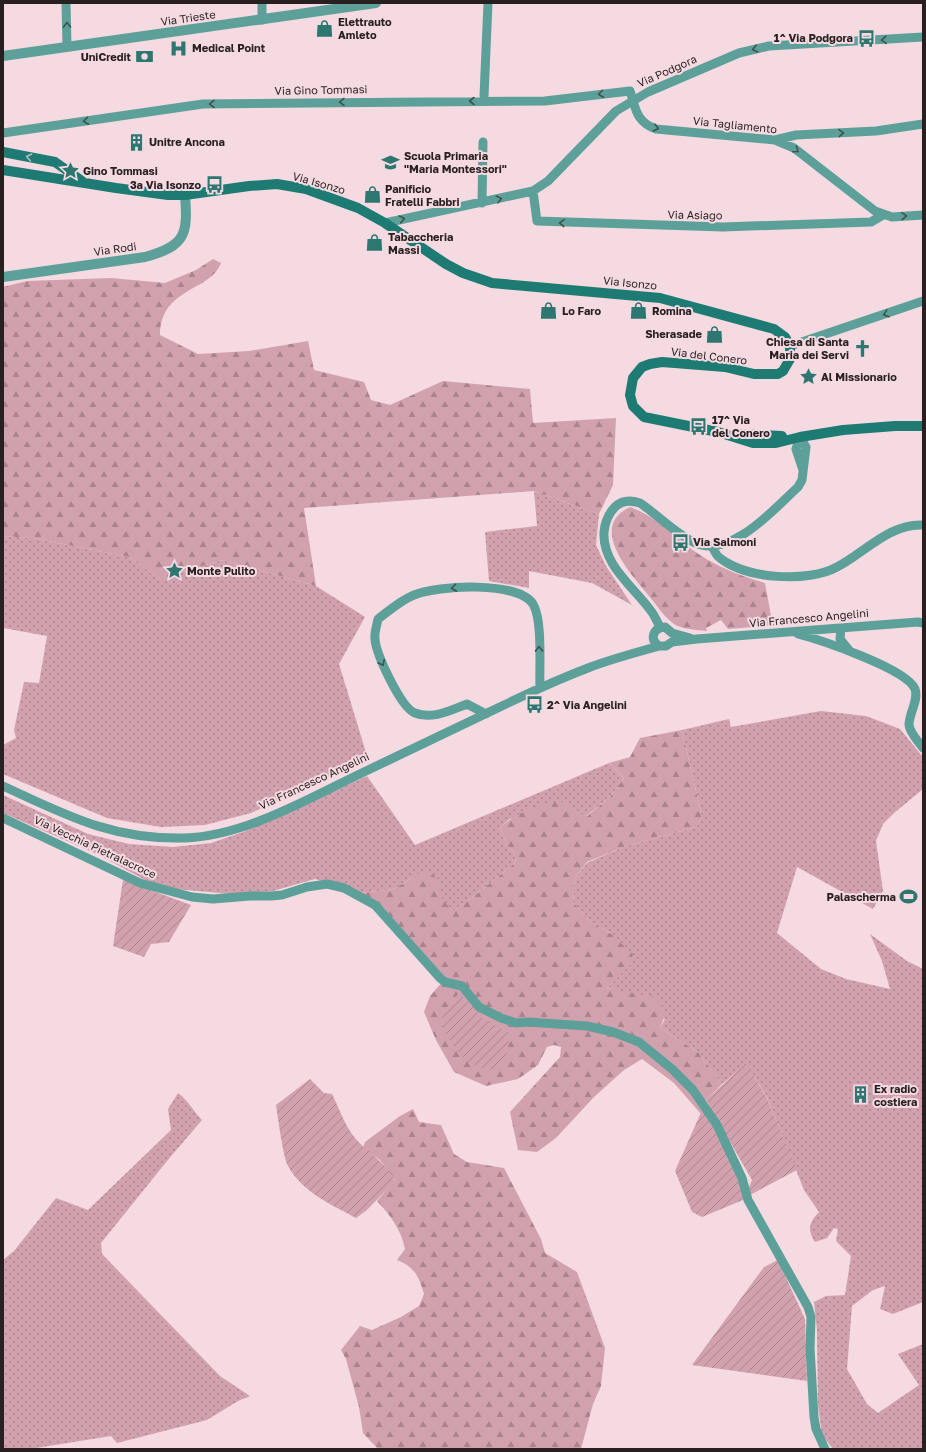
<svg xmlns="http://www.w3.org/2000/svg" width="926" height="1452" viewBox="0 0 926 1452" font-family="'Golos Text',sans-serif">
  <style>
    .grass { fill: url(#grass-dots) }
    .forest { fill: url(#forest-firs) }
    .garden { fill: url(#garden-furrows) }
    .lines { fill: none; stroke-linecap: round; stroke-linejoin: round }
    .minor { stroke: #5da099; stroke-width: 9 }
    .tertiary { stroke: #5da099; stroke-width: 10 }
    .secondary { stroke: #1d7b74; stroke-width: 10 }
    .oneway { stroke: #3d5351 }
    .oneway2 { stroke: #b4bec0 }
    .labels { text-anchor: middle; stroke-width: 4; stroke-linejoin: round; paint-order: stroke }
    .street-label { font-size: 11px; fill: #281f21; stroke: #f5dae1 }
    .poi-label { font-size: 11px; font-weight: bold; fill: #281f21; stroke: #f5dae1; text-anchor: start }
  </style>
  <defs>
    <pattern id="grass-dots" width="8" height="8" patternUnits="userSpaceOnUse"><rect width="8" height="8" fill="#d1a1ae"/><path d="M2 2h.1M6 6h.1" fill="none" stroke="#aa838d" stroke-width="1.8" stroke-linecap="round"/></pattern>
    <pattern id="forest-firs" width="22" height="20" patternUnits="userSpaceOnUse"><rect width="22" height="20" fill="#d1a1ae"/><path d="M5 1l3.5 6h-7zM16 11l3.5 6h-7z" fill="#aa838d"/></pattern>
    <pattern id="garden-furrows" width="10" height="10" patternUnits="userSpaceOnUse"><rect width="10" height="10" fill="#d1a1ae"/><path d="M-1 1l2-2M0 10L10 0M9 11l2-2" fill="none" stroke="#aa838d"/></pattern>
  </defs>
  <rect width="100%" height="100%" fill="#f5dae1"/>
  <path class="grass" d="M534,491L599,514L596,545L606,566L632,605L592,583L529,571V588L489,581L485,532L537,526Z
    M3,536L32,538L129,557L160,579L222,560L316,586L365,617L339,664L368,759L251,813L205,825L161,827L107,818L3,774V745L16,738L14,730L24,682L39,683L47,636L3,628Z
    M821,711L866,716L900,729L923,757V789L894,813L883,824L876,841L883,891L873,909L797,867L777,933L821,969L846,979L890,989L882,961L870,934L907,961L923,969V1302L893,1314L880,1309L885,1286L873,1290L852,1306L847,1369L867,1404L878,1413L919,1385L898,1354L923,1344V1449H833L822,1435L818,1405L817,1330L814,1302L826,1296L845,1295L851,1256L836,1241L838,1229L834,1228L827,1238L815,1242C807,1230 809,1222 819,1212L804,1190L767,1097L746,1064L722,1084L698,1052L660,1028L665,1019L623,992L607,988L614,981L611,934L591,922L573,902L575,878L587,863L623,847L696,827L702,817L682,730L729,719L731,727Z
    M609,763L624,778L611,796L585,817L577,811L510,819L500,827L507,846L514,852L516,862L473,897L453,911L418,874L394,889L360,893L315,879L273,891L230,894L175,889L149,882L99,855L3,813V795L88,834L129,844L173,847L211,843L243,832L367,776L415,845Z
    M178,1093C188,1100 193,1111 202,1120L167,1161L101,1243L102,1254L220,1376L250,1396L238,1401L207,1420L117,1443L111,1436L30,1449H3V1260L14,1251L56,1198L88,1210L171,1130L168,1109Z"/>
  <path class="forest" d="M213,259L221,263C210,292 161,287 160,335L198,354L249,351L308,341L314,370L364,382L371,400L390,405L443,381L530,389L533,423L616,418L613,485L599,514L534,491L304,508L316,586L222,560L160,579L129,557L32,538L3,536V287L27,281L111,278L165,283L196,270Z
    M630,507C655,516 670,532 690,548C713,565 737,575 765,583L772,621L815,618V622L728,629L721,620L706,628L707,631C697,630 681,629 674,624C664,617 656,604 649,596C631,574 587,527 630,507Z
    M682,730L702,817L696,827L623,847L587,862L575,878L573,902L591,922L611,934L633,954L630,966L607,988L655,997L666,1012L660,1028L698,1052L722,1084L706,1100L701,1114L674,1083L642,1059L624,1070L594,1097L556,1138L537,1152L518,1150L510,1112L560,1057L561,1047L554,1045L547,1047L538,1065L518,1079L486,1086L454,1072L436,1040L424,1012L430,996L445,979L360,893L394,889L418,874L430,872L441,882V897L453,911L473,897L516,862L514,852L507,846L500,827C516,815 540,800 561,802C569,803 579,812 586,817L611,796L624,778L609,763L630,757L640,738Z
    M413,1109L419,1122L441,1125L454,1154L467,1162L504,1168L541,1239L545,1253L577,1272L605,1348L601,1386L593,1404L581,1449H378L363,1433L359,1407L346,1359L341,1350L360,1326L372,1330L401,1317L419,1306L424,1294C419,1277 415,1267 397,1260L405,1249C401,1229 390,1215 377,1201L395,1180L380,1160L363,1148L365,1142L400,1116Z"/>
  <path class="garden" d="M123,880L191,905L169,942L151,944L144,957L113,946Z
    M458,994L477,1007L482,1019L509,1033L507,1055L500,1067C471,1078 450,1044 440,1021Z
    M746,1063L767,1098L797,1170L750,1195L749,1187L752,1180L706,1100Z
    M310,1079L324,1093L332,1094C339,1108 345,1126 355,1138C368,1153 386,1162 395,1181L367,1210L356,1218C332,1205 302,1192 288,1166C283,1157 278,1118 276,1105Z
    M703,1108L741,1178L743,1200L702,1217L692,1212L675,1171Z
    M778,1260L805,1319L807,1381L692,1365L764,1267Z"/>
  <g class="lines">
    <path class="minor" d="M66,3L67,47
      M262,3V20
      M484,96L488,3
      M3,133L203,104L545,101L630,91C636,109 636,122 656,129L775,140L794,148L875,211L892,217L923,215
      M775,140L796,135L876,131L923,124
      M533,191L537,221L723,227L871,222L883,215
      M482,203L483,142
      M385,223L533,191L548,181L616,111L648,92L739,53L769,46L923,37
      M790,346L923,301
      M800,437L796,449L803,470
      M712,546C714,550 716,556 720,558C746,579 808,583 837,567C864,553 890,523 923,525
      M660,627C657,622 655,616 651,611C634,587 602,565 604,532C605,522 608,514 615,507C622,500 631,500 640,503C659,516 675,533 695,543C731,559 775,508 798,487L802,480L806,447L800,437
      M841,628L840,639L849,650
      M798,634C821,640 907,669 915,689C919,700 909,713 909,725C910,733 918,741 923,748
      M659,646C649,639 653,628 665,627L672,633L690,638
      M486,714L467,704C451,710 432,720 415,713C401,708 376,654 375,639C374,633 377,625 378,619C390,610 401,600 414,595C438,585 518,581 533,604C543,621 539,667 540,688
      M3,786C66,815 112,840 185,838C246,836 311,797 366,771C412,749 458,727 504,705C531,692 559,679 588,668C611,659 635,653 659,646H666L672,642L697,639L918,622L923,623
      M3,818L140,883L192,897L213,899L250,896H271L282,895L307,887L327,884L344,888L375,905L440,978L445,982L462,986L479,1007L501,1018L516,1023L528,1022L587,1026L613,1032L639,1042L672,1069L693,1090L717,1125L742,1178L748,1200L808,1307L811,1317L810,1348L814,1417L816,1429L825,1449"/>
    <path class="tertiary" d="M3,56L376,3
      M3,277L145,257C186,246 188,234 185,195"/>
    <path class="secondary" d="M3,152L55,162L82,181
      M3,170L116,188L168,195H185L249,186L277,184L306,189L358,208L385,223L446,264L463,273L492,283L660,298L774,329L785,337L790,346V359L783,371L778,374H754L725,367L662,362L650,364L642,367L633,378L630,395L633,406L644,417L718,432L753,443H776L800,437L843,430L895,426H923
      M738,434L782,436"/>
  </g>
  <defs><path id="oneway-chevron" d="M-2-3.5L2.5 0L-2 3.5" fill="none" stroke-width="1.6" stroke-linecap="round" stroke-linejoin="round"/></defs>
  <g class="oneway">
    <use href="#oneway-chevron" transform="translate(67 25) rotate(-91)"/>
    <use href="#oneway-chevron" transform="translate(884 40) rotate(177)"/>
    <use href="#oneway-chevron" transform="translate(755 49) rotate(168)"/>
    <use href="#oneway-chevron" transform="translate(601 94) rotate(173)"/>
    <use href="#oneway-chevron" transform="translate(472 101) rotate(180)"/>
    <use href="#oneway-chevron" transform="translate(342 102) rotate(179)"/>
    <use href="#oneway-chevron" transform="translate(212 104) rotate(179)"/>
    <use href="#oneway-chevron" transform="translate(86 121) rotate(172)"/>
    <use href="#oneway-chevron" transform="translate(656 128) rotate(13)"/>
    <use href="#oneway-chevron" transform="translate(841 133) rotate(-3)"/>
    <use href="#oneway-chevron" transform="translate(796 150) rotate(35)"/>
    <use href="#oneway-chevron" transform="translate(499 199) rotate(-14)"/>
    <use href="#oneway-chevron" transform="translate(904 216) rotate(-3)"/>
    <use href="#oneway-chevron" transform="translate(402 219) rotate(-12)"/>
    <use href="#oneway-chevron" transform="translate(562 223) rotate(-177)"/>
    <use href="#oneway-chevron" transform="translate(886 314) rotate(161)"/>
    <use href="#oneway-chevron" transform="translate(454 588) rotate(173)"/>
    <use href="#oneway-chevron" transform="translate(539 649) rotate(-91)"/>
    <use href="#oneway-chevron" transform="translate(382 663) rotate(64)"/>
  </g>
  <use class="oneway2" href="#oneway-chevron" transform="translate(29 157) rotate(-168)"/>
  <defs>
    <symbol id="shop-bare" viewBox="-9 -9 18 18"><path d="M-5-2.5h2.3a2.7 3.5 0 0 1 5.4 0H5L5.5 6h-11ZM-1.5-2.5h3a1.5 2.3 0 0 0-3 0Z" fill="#2e7670" stroke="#f5dae1" stroke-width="2.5" paint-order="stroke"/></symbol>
    <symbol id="bus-bare" viewBox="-9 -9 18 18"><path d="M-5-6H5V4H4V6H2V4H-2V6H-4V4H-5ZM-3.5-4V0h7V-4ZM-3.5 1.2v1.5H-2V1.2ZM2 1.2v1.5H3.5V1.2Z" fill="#2e7670" stroke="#f5dae1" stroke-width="2.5" paint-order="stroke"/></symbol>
    <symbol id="hospital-bare" viewBox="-9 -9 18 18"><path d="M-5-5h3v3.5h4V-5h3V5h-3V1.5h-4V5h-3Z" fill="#2e7670" stroke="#f5dae1" stroke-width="2.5" paint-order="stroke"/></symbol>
    <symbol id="bank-bare" viewBox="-9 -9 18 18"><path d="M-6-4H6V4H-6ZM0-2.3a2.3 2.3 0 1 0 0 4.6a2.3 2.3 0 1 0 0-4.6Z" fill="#2e7670" stroke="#f5dae1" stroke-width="2.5" paint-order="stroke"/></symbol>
    <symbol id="building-bare" viewBox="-9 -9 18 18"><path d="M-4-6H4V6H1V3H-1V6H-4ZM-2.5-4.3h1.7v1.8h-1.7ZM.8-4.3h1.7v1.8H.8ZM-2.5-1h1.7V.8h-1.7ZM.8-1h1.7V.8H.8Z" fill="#2e7670" stroke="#f5dae1" stroke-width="2.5" paint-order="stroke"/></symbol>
    <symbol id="school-bare" viewBox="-9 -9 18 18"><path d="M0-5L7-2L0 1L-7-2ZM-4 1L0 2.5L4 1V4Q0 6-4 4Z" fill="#2e7670" stroke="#f5dae1" stroke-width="2.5" paint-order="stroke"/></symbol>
    <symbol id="sight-bare" viewBox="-9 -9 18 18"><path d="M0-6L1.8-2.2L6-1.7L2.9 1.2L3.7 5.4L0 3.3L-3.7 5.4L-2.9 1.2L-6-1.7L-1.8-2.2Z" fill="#2e7670" stroke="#f5dae1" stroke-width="2.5" paint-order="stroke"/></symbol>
    <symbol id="church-bare" viewBox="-9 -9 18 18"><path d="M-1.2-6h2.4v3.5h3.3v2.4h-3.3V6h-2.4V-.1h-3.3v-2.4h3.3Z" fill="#2e7670" stroke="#f5dae1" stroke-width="2.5" paint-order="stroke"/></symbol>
    <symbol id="stadium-bare" viewBox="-9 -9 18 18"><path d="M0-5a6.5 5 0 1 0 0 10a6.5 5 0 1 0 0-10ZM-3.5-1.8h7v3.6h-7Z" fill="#2e7670" stroke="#f5dae1" stroke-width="2.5" paint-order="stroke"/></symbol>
  </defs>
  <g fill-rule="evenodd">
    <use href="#shop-bare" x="312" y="16" width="25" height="25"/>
    <use href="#bus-bare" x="854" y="26" width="25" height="25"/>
    <use href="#hospital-bare" x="166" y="36" width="25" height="25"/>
    <use href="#bank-bare" x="132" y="44" width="25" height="25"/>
    <use href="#building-bare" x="124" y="130" width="25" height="25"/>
    <use href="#school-bare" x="378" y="150" width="25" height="25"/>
    <use href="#sight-bare" x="58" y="158" width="25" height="25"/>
    <use href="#bus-bare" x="202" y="172" width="25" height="25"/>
    <use href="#shop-bare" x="360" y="182" width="25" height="25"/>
    <use href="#shop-bare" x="362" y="230" width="25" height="25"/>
    <use href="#shop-bare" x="536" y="298" width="25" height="25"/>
    <use href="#shop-bare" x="626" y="298" width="25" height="25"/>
    <use href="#shop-bare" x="702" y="322" width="25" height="25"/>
    <use href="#church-bare" x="850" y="336" width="25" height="25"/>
    <use href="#sight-bare" x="796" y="364" width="25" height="25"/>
    <use href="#bus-bare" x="686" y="414" width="25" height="25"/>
    <use href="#bus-bare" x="668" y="530" width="25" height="25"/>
    <use href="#sight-bare" x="162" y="558" width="25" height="25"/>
    <use href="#bus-bare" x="522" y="692" width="25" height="25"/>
    <use href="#stadium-bare" x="896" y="884" width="25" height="25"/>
    <use href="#building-bare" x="848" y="1082" width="25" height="25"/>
  </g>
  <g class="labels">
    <g class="street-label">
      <text transform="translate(188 18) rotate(-8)" y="4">Via Trieste</text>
      <text transform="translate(667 71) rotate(-24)" y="4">Via Podgora</text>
      <text transform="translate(321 90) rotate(-1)" y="4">Via Gino Tommasi</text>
      <text transform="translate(735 125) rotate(6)" y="4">Via Tagliamento</text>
      <text transform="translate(319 183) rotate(16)" y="4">Via Isonzo</text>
      <text transform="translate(695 215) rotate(1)" y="4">Via Asiago</text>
      <text transform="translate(115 249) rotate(-8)" y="4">Via Rodi</text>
      <text transform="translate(630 283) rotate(6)" y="4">Via Isonzo</text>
      <text transform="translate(709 356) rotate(7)" y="4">Via del Conero</text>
      <text transform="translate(809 618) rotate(-5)" y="4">Via Francesco Angelini</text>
      <text transform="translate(314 781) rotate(-25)" y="4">Via Francesco Angelini</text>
      <text transform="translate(95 847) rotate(25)" y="4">Via Vecchia Pietralacroce</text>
    </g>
    <g class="poi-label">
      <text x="338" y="26">Elettrauto<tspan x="338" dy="13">Amleto</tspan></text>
      <text x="853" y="42" text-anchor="end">1^ Via Podgora</text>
      <text x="192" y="52">Medical Point</text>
      <text x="131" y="61" text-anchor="end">UniCredit</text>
      <text x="149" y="146">Unitre Ancona</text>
      <text x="404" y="160">Scuola Primaria<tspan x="404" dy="13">"Maria Montessori"</tspan></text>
      <text x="83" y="175">Gino Tommasi</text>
      <text x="201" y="189" text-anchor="end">3a Via Isonzo</text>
      <text x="385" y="193">Panificio<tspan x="385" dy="13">Fratelli Fabbri</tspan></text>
      <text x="388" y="241">Tabaccheria<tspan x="388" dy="13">Massi</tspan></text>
      <text x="562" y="315">Lo Faro</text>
      <text x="652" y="315">Romina</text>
      <text x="702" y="338" text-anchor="end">Sherasade</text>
      <text x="849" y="346" text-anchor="end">Chiesa di Santa<tspan x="849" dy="13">Maria dei Servi</tspan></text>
      <text x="821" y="381">Al Missionario</text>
      <text x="712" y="424">17^ Via<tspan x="712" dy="13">del Conero</tspan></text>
      <text x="693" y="546">Via Salmoni</text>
      <text x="187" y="575">Monte Pulito</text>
      <text x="547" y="709">2^ Via Angelini</text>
      <text x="896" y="901" text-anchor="end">Palascherma</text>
      <text x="874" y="1093">Ex radio<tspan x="874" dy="13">costiera</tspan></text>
    </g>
  </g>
  <rect width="926" height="1452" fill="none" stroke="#281f21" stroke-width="8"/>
</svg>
